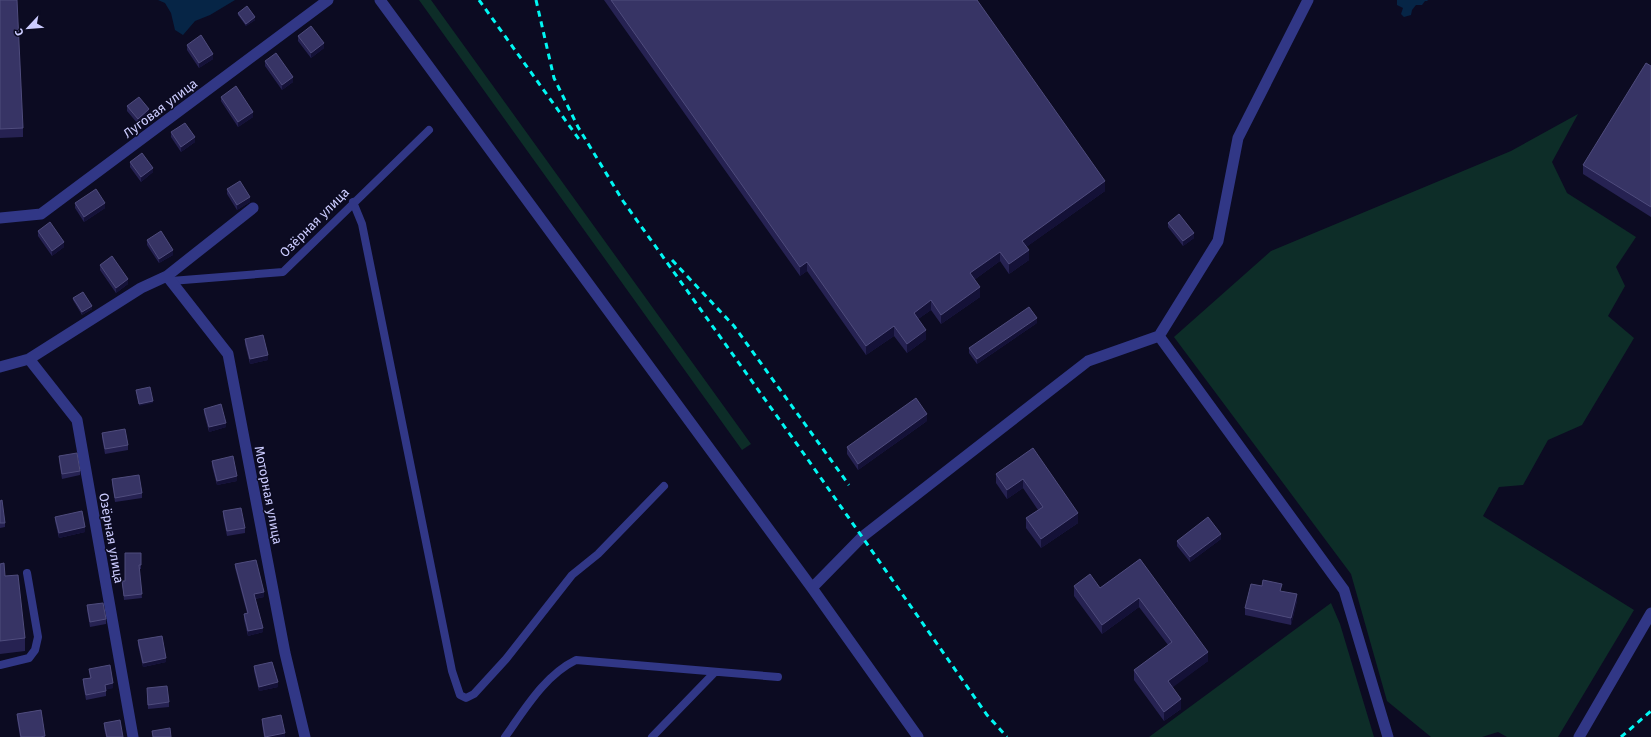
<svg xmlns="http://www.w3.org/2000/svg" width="1651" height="737" viewBox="0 0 1651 737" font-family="'Fira Sans',sans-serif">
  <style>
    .green { fill: #0d2d28 }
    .water { fill: #062546 }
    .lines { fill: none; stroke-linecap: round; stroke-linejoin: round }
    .service { stroke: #313786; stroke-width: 8 }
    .minor { stroke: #313786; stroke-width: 11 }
    .rail { stroke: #00f7f3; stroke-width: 3; stroke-dasharray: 6 5; stroke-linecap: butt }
    .wall { fill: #262252 }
    .shaded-wall { fill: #141137 }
    .building { fill: #373465; stroke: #4f4c7d }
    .labels { text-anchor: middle; stroke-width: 3; stroke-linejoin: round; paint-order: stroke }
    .street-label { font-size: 13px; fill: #ccf; stroke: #0c0b22 }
  </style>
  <rect width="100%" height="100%" fill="#0c0b22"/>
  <path class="green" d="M419,0H431L751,444L742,450Z
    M1578,114L1552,162L1567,193L1636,237L1616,267L1625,286L1608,316L1634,338L1582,425L1548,440L1523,485L1499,487L1483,516L1634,610L1558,737H1507L1498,732L1482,737H1431L1387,701L1351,574L1174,337L1271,251L1511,151Z
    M1331,603L1340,624L1374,737H1149Z"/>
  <path class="water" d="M158,0H235L210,15L195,21L183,35L175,30L171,13L165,3Z
    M1397,0H1427L1428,1H1425L1422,5H1416L1412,10L1411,15L1404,17L1401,14L1403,8L1397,5Z"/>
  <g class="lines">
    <path class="service" d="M353,202L362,224L452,671L460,695L466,698L474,694L506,659L572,575L598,554L664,486
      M171,281L283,272L429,130
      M0,665L29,658L35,650L38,637L27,573
      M505,737C525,709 545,675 576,660L778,677
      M652,737L715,672"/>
    <path class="minor" d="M380,0L812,588L918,737
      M1308,0L1238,138L1218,241L1159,336L1344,590L1388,737
      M0,218L41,214L328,0
      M167,276L228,354L285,653L305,737
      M29,359L77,420L133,737
      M0,367L29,359L141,288L167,276L253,208
      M812,588L862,537L1088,361L1159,336
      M1579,737L1651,613"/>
    <path class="rail" d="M479,0L581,142
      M536,0L554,78L578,127L623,201L804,454L987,715L1007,737
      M672,260L734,326L849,485
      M1621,737L1651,711"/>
  </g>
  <path class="wall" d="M0,0L23,128V137L0,138Z
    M604,0H977L1105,191L1026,247L1029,260L1009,274L1000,261L974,280L980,297L941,324L931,310L918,319L926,339L907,353L894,336L866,355L807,271L800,276Z
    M238,13L255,20L246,26L238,15Z
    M298,36L324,48L311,58L298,41Z
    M187,45L213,59L199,68L187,50Z
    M265,61L293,82L282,90L265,66Z
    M1651,66V217L1583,174V165Z
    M221,97L253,117L238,127L221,101Z
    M127,106L149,114L138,124L127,111Z
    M171,132L195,142L181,152L171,137Z
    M130,162L153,172L141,182L130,167Z
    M227,189L250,202L237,210L227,194Z
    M75,203L105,208L84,222L75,208Z
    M1168,223L1194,238L1183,246L1168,227Z
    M38,231L64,247L52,256L38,236Z
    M147,240L173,255L159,263L147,245Z
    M100,265L128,284L116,293L100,270Z
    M73,298L92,309L82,315L73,300Z
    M1037,323L977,364L969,353V348Z
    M245,339L268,360L250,364L245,344Z
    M204,409L226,427L209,432L204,413Z
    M927,421L858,470L847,454V447Z
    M102,433L128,445V450L105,454L102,438Z
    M1033,448L1078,523L1041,548L1026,528V518L1038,510L1023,488L1007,499L996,483V474Z
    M59,456L80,471V475L62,479L59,461Z
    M212,461L237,481L217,485L212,466Z
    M112,479L142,493V498L115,502L112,484Z
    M0,501L5,523V527L0,528Z
    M223,511L245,528V533L227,536L223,516Z
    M55,517L85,532L59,538L55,521Z
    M1221,539L1190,562L1177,546V541Z
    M141,553V569H139L142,598L124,600L122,581H125Z
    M1140,559L1208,661L1172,687L1181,709L1164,721L1134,680V670L1168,645L1139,607L1102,634L1074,596V586L1100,588Z
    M0,564L5,576L25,638V651L0,654Z
    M235,564L264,597L255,599L263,632L248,636L244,619V614L247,613L235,568Z
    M1282,591L1297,601L1291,625L1245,615V608Z
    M87,605L106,619V624L90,627L87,610Z
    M138,640L166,662L143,667L138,645Z
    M254,666L278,687L259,691L254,671Z
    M89,669L113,688L106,689V696L86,700L83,684V679L90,678Z
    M147,688L169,702V707L148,709Z
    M41,710L45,737H20L17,719V714Z
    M262,719L285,737H264L262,724Z
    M104,723L123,737H106L104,728Z"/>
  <path class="shaded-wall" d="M255,17V20L246,26V24Z
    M324,43V48L311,58V53Z
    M213,54V59L199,68V63Z
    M293,77V82L282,90V85Z
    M149,109V114L138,124V119Z
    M253,112V117L238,127V122Z
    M195,137V142L181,152V147Z
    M153,168V172L141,182V177Z
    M1105,181V191L1022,250V241Z
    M250,197V202L237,210V205Z
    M105,203V208L84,222V217Z
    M1194,233V238L1183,246V241Z
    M64,242V247L52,256V251Z
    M173,250V255L159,263V259Z
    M1029,250V260L1009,274V264Z
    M1000,252V261L970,283V273Z
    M807,262V271L800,276V267Z
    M128,279V284L116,293V288Z
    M980,287V297L941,324V315Z
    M931,300V310L914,322V313Z
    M92,306V309L82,315V312Z
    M1037,318V323L977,364V359Z
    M894,326V336L866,355V346Z
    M926,330V339L907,353V344Z
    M268,355V360L250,364V359Z
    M153,401V403L139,406V404Z
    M927,414V421L858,470V464Z
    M226,423V427L209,432V427Z
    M237,476V481L217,485V481Z
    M1023,479V488L1007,499V490Z
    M1078,513V523L1041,548V539Z
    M85,527V532L59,538V533Z
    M1221,534V539L1190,562V557Z
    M264,592V597L254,599V594Z
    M1297,594V601L1291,625V618Z
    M1139,598V607L1102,634V625Z
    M263,628V632L248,636V631Z
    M1208,652V661L1168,691V681Z
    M166,658V662L143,667V663Z
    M278,682V687L259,691V687Z
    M113,683V688L105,690V685Z
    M1181,699V709L1164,721V712Z
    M285,733V737H265Z"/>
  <path class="building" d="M0,0H17L23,128L0,129Z
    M611,0H977L1105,181L1022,241L1029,250L1009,264L1000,252L970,273L980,287L941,315L931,300L914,313L926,330L907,344L894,326L866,346L807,262L800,267Z
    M247,6L255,17L246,24L238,13Z
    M311,26L324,43L311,53L298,36Z
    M201,35L213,54L199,63L187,45Z
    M276,53L293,77L282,85L265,61Z
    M1646,63L1651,66V207L1583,165Z
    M236,86L253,112L238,122L221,97Z
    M139,97L149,109L138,119L127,106Z
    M185,123L195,137L181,147L171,132Z
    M142,153L153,168L141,177L130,162Z
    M240,181L250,197L237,205L227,189Z
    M96,189L105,203L84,217L75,203Z
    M1179,214L1194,233L1183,241L1168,223Z
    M50,222L64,242L52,251L38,231Z
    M161,231L173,250L159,259L147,240Z
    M112,256L128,279L116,288L100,265Z
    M83,292L92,306L82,312L73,298Z
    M1029,307L1037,318L977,359L969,348Z
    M263,335L268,355L250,359L245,339Z
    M150,387L153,401L139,404L136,390Z
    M916,398L927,414L858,464L847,447Z
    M221,404L226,423L209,427L204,409Z
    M125,429L128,445L105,449L102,433Z
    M1033,448L1078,513L1041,539L1026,518L1043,507L1023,479L1007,490L996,474Z
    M77,453L80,471L62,474L59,456Z
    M233,456L237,476L217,481L212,461Z
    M139,475L142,493L115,498L112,479Z
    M2,500L5,523H0V501Z
    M241,508L245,528L227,531L223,511Z
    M82,511L85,527L59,533L55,517Z
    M1208,517L1221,534L1190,557L1177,541Z
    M125,553H141V565H139L142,594L124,596L122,581H125Z
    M1140,559L1208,652L1168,681L1181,699L1164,712L1134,670L1172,642L1139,598L1102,625L1074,586L1090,574L1100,588Z
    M256,560L264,592L254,594L263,628L248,631L244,614L248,613L235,564Z
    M4,563L5,576L18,575L25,638L0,641V564Z
    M1263,580L1282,584L1280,591L1297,594L1291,618L1245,608L1251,584L1262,586Z
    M103,603L106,619L90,622L87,605Z
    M162,636L166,658L143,663L138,640Z
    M272,662L278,682L259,687L254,666Z
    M110,665L113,683L105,685L106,691L86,695L83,679L91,678L89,669Z
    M167,686L169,702L148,705L147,688Z
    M41,710L45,736L40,737H21L17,714Z
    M281,715L285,733L265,737L262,719Z
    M120,720L123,737H107L104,723Z
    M170,728L171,737H153L152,731Z"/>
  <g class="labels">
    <g class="street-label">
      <text transform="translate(160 108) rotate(-37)" y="5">Луговая улица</text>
      <text transform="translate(314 222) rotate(-45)" y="5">Озёрная улица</text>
      <text transform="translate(269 495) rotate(79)" y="5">Моторная улица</text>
      <text transform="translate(112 538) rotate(80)" y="5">Озёрная улица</text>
    </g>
  </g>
  <g transform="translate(28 28) rotate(244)" stroke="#0c0b22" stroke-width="3" paint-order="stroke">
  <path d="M0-3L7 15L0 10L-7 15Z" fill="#ccccff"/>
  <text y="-6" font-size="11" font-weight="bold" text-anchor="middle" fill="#ccccff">С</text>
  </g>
</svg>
